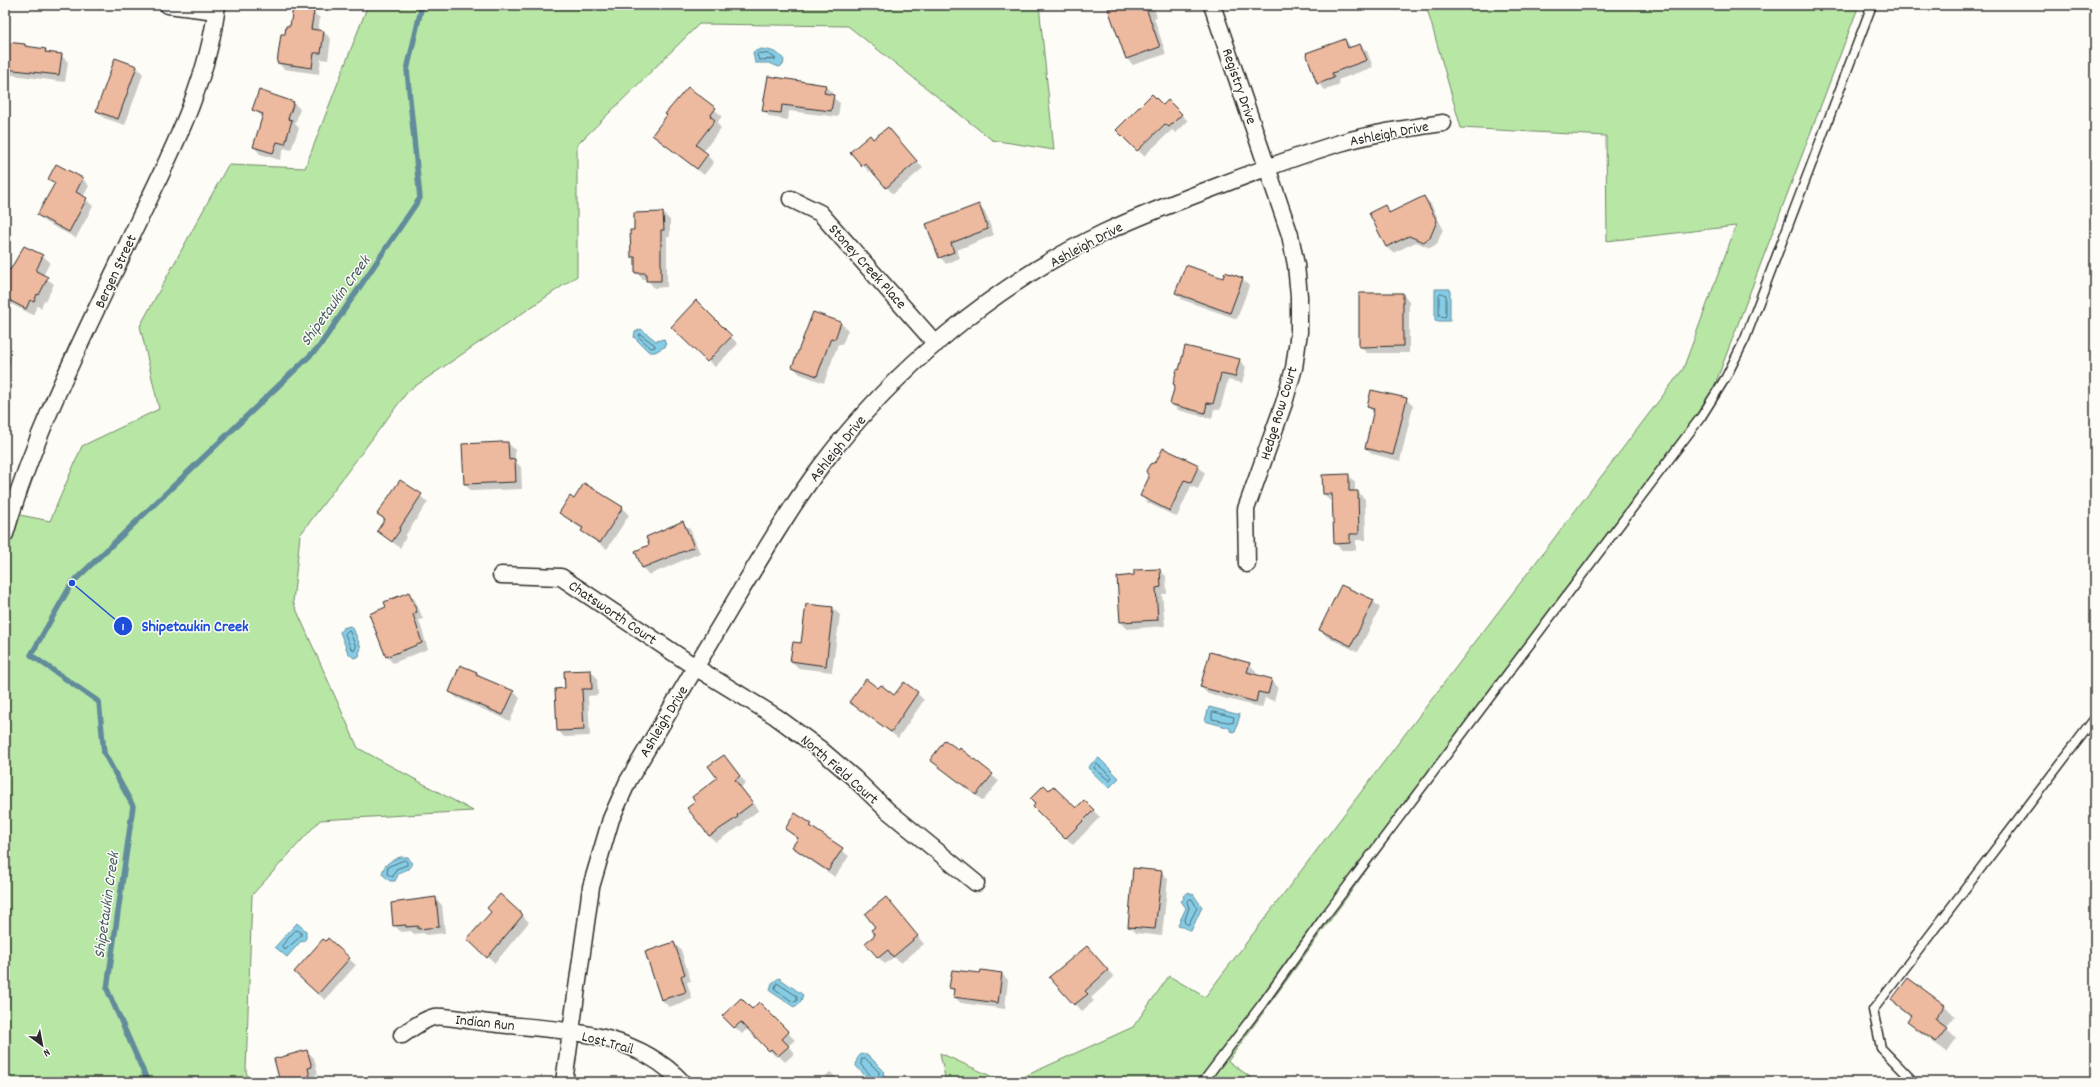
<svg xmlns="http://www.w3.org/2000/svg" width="2100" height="1087" viewBox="0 0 2100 1087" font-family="Dekko,sans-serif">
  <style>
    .green { fill: #b8e6a5; stroke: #728868 }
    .water { fill: #85cde6; stroke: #618c9b }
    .shadow { fill: #0003 }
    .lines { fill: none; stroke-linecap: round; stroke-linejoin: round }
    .shore { stroke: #4f6c76; stroke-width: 1 }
    .stream { stroke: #618c9b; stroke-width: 5.5 }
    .building { fill: #edb99f; stroke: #2b2b2b }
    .lane-casing { stroke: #2b2b2b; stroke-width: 11 }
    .street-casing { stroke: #2b2b2b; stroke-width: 19 }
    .lane { stroke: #fdfcf7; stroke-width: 8 }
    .street { stroke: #fdfcf7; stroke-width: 16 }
    .labels { text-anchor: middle; stroke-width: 3; stroke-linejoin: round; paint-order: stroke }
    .street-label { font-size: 15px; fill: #2b2b2b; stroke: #fdfcf7 }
    .water-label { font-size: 16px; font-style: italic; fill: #465c63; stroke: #fdfcf7 }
    .leader { fill: none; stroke: #1d4ed8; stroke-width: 1.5 }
    .callout-dot { fill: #1d4ed8; stroke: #fdfcf7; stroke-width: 1.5 }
    .mark-label { font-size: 12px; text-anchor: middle; font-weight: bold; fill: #fff }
    .callout-label { font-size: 16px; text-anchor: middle; font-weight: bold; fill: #1d4ed8; stroke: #fdfcf7; stroke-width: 3; stroke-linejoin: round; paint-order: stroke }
  </style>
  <rect width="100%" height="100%" fill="#fdfcf7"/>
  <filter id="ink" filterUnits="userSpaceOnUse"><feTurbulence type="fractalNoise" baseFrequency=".025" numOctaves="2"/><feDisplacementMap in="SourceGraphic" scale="8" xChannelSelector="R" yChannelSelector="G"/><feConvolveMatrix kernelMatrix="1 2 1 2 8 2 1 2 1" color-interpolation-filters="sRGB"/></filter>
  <g filter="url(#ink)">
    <path class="green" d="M368,5H1039L1054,150L992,140L848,26L699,24L577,145V276L408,391L300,535L293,602L358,748L473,811L320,820L252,895L246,1071L249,1082H5V566L15,514L50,521L82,446L159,409L140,326L228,165L305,168Z
      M1426,5H1859L1711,395L1228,1061L1257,1082H1012L1133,1027L1169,976L1205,997L1683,369L1736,226L1607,241L1606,136L1461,128Z
      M940,1053L1004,1082H946Z"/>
    <path class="water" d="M761,49C770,50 779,52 784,60L783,65L779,67L769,63H755L753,52Z
      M1435,289H1450V321H1435Z
      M641,329L656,341L664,339L666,346L655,352H649L634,337L635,332Z
      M350,626L353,628L361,648L359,653L360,656L354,658L348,653L340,632L343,628Z
      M1209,707L1240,715L1235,732L1230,731V728L1205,721Z
      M1099,758L1119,778L1109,788L1088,768L1092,763Z
      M400,857H408L412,864L408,869L399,873L395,881H390L382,874C384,863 391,861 400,857Z
      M1189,892L1191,895L1193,894L1202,907L1191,931L1178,925L1186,908L1181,901L1184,899L1183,896Z
      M297,923L306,931V938L303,942L301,941L287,957L275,947Z
      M779,978L803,995L800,1003L794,1007L770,991L772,983Z
      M861,1054L868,1055L883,1070L884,1077L879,1082H871L856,1066L857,1059Z"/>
    <path class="shadow" d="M1124,5H1153L1157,17L1154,18L1166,54L1133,65L1127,59Z
      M1276,5H1297L1282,11Z
      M313,12L320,18L318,31L324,32L331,39L328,60L321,59L319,74L284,69L278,63L291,27Z
      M1345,40L1351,47L1360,45L1367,51L1373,67L1338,80L1340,85L1325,90L1318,83Z
      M5,43L25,45L28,47L46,50L49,54L61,55L68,62L65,82L5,74Z
      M137,67L143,74L125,125L104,118L97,111Z
      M825,86L832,92L831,96L840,103L838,117L789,111L788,120L770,117L763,110Z
      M688,88L722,116L717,123L721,128L703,152L714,162L704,175L653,135Z
      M1168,101L1188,121L1176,133L1172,130L1144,156L1117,130L1163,107Z
      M293,102L300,109L295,124L299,128L291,150L284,148L280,160L260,154L254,147L263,117L254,110Z
      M895,135L923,168L893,194L872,170L869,172L863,165L874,140Z
      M57,165L83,179L89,186L83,197L93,206L76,238L45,222L38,215L55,184L50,179Z
      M1424,197L1431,204L1443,229L1437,244L1430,248L1416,242L1393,253L1386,247L1384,206L1391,213Z
      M978,205L985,212L994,235L957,250L960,258L946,264L940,257Z
      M663,213L670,220V237H667V287L654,288L647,279H643L636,272V261L632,256L635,231Z
      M25,247L43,256L50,262L43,276L54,284L46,301L44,300L41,308L37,306L33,315L5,301V269L11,272Z
      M1224,279H1242L1249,286L1237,319L1183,300L1176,293Z
      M1402,294L1409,301V353H1367L1360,346Z
      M697,301L738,344L715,367L673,327Z
      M813,313L841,323L848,330L842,345L838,344L824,383L800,374L793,367Z
      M5,352L11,358L8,374H5Z
      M1239,360L1246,367L1242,383L1228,380L1220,410L1214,409L1212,419L1178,410L1171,404L1176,386L1174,384L1180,371Z
      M1406,399L1413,406L1400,461L1373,454L1366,448L1374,413L1368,407Z
      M508,443L515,450V461L521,467L522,489L471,491L465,484Z
      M1198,466L1205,473L1198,489L1191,486L1177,517L1148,503L1141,496Z
      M1348,475L1355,482V492H1358L1365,499L1366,540H1356V550H1342L1335,543L1333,501H1330L1324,494L1323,476Z
      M400,481L428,502L405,536L406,537L400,548L378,531L385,521L378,514Z
      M574,501L622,508L629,515L607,549L589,537L583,530L560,513Z
      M683,523L690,529L700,553L649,575L643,568L636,551L650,545Z
      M1159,570L1166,576L1167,594H1162L1165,626L1127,629L1121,622L1135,576Z
      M409,593L415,600L423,619L419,620L428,649L393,663L386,656L388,608Z
      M1373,601L1380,608L1358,652L1327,637L1321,630Z
      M807,605L833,608L840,615L832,672L798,668L791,661L802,644Z
      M1249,664L1256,671L1255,675L1271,680L1278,687L1274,701L1265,698L1262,708L1208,694L1201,687Z
      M461,666L477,673L482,678L513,691L520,698L510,721L457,698L450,692Z
      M591,671L597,678L598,695L588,696L590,736L564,737L558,730L566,689Z
      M917,693L924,700L898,738L850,702Z
      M959,751L999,781L983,801L931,760Z
      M724,756L746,783L741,787L759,810L743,822L744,824L716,842L709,836L697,802L719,779Z
      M1084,802L1100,817L1073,845L1034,806L1076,810Z
      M811,825L817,832L849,856L835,877L800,853L794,847L799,840L786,829Z
      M1161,872L1168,879L1162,936L1136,933L1129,926Z
      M500,895L529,922L495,963L475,946Z
      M435,898L442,905L445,933L426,935L424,933L414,934L411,931L401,932L394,925Z
      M892,905L924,944L901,963L894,957L885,964L878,957L876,927Z
      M674,943L681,950L691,981L687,982L692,999L669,1007L662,1000L646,953Z
      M1094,954L1114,977L1091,998L1094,1001L1082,1011L1051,977Z
      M349,959L356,965L325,1000L302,979Z
      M1002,974L1008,980L1005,1009L961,1003L954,997L955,992L950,988L981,975Z
      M1908,979L1945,1006L1955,1016L1946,1028L1956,1039L1947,1052L1918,1031L1908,1021L1911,1017L1892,1000Z
      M759,1004L795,1040L788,1046L795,1053L785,1062L778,1055L776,1057L748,1028L742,1034L723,1016L752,1010Z
      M307,1051L314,1058L318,1074L315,1075L317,1082H281Z
      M830,1072L841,1082H819Z"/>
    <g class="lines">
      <path class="shore" d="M759,53L769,54L776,59L759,60L757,55Z
        M1441,293L1446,295V316L1445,317L1439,316V295Z
        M640,334L655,345V347L651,348L639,337Z
        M349,630L356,647L354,651L351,649L345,634Z
        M1214,712L1234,717L1233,723L1212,719V713Z
        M1097,764L1112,777L1110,781L1094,768Z
        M405,860L407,862V865L396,869L393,877L387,874L388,867Z
        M1189,899H1192L1197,908L1188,925L1184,922L1189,908L1187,902Z
        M296,930L301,932V936L285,950L282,946Z
        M777,983L797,996V1001L793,1002L775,989Z
        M862,1059H866L879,1072V1075L876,1079H874L861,1065Z"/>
      <path class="stream" d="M148,1082L107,989L133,806L104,753L99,702L31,655L72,583L319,347L420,198L407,70L422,5"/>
    </g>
    <path class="building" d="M1121,5H1145L1160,47L1126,59L1108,9Z
      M293,8L314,11L311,29L324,31L321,53H314L312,68L277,63L281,34H285L286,26H290Z
      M1345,39L1348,48L1360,44L1367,60L1332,73L1334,78L1317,84L1306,53Z
      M6,42L25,44V46L46,49L45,52L62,54L59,75L5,69Z
      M115,58L137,66L118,119L96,111Z
      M768,76L826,85L824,93L834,95L831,111L782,105L781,113L762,111Z
      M688,87L716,108L710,116L715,120L696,145L708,154L697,169L652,135L667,115L665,114Z
      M259,90L294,102L288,119L292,120L285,144L277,142L273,153L253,147L263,114L252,110Z
      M1152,94L1163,105L1168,100L1182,114L1169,127L1165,124L1137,151L1116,130Z
      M888,127L917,161L886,188L865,163L862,166L850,152L870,135L873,139Z
      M56,164L83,178L76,192L87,198L69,232L37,215L55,183L48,179Z
      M1424,196L1437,221L1430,238L1423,242L1409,236L1386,247L1369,213L1385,205L1389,213Z
      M979,204L988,229L951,243L954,252L939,258L926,224Z
      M663,212L664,230H661V281H646V273H635V257H631L630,230H634V213Z
      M24,246L43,255L36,271L48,277L39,295L37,294L34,302L30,300L26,309L5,298V268L10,270Z
      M1186,265L1223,278L1225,272L1243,278L1230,313L1175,293Z
      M1359,293H1403V346L1359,347Z
      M696,300L732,336L707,362L671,327Z
      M813,312L841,322L835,339L831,338L817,376L792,367Z
      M1185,346L1240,359L1235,377L1221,374L1213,404L1207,403L1205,413L1170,404L1175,385L1173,384L1177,369L1179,370Z
      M1371,390L1407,398L1393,455L1365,448L1374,409L1367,407Z
      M501,442H508L509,460L515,459L516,482L464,484L462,444Z
      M1163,448L1199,465L1191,482L1184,480L1170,511L1140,496L1149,477L1146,471L1150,464L1156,462Z
      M1349,474V491H1358L1359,534H1350V543L1334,544L1332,494H1323L1322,475Z
      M400,480L422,494L399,529L400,530L392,542L377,531L385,519L377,514Z
      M584,483L623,507L600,543L581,531L583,528L559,513L570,496L574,499Z
      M683,521L694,547L642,568L635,551L649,545L646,537Z
      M1160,569L1161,587L1156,588L1158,620L1120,622L1117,577L1134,575V570Z
      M1341,585L1374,600L1351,646L1319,630Z
      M409,592L417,612L413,614L422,643L386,657L369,614L386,607L384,602Z
      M806,604L833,607L826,666L790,661L793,642L801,643Z
      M1210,652L1250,663L1247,672L1272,679L1268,694L1258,692L1256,702L1200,687Z
      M460,665L477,672L476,675L514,691L503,715L449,692Z
      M591,670L592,689H582L584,730L557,731L555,689L565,688L564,671Z
      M866,679L878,688L881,685L894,695L904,682L918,692L891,732L849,702Z
      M945,740L959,750L960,748L993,774L976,795L930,760Z
      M724,755L740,776L735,780L753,803L737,815L738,817L709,836L687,808L695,802L692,797L717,778L708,766Z
      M1044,785L1049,790L1053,786L1076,808L1084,800L1094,810L1065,839L1033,807L1035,804L1030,799Z
      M795,813L812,824L810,826L843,848L828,871L792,847L798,838L785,829Z
      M1133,868L1162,871L1155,929L1128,927Z
      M500,894L523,915L487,958L467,939L491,912L487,908Z
      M436,897L439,927L418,929V926L406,927V925L393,926L391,903Z
      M886,897L918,936L893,957L888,950L878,958L865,943L875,935L871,930L875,927L865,914Z
      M328,938L350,958L318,994L294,972L323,939L326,941Z
      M674,942L685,974L681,976L686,992L661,1000L645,952Z
      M1087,946L1108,970L1085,991L1088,994L1074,1005L1049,977Z
      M952,970L980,973L981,970L1002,973L998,1003L953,997L954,989L949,988Z
      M1908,978L1945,1005L1935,1019L1947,1028L1936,1042L1907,1021L1911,1015L1891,1000Z
      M741,998L752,1009L759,1002L789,1032L782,1039L789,1046L778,1056L771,1049L769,1051L741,1022L734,1028L722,1016Z
      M307,1050L312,1067L308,1068L311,1082H280L274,1059Z"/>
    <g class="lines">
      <defs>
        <path id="lane" d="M1203,1082L1262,1004L1325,916L1701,417L1726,377L1745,339L1872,5
          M1914,1082L1881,1048L1873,1010L2095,718"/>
        <path id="street" d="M168,5L216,11
          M1212,5L1290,235L1296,265L1299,296V332L1294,368L1284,403L1246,509L1247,564
          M791,199L820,213L936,344
          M5,534C37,424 91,322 139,220C172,151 208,82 217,5
          M501,575L561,577L695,667L775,716L820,749L854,778L887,810L976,883
          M402,1035C411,1029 424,1019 434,1017C441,1015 478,1022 489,1023C557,1031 631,1028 682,1082
          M564,1082L591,887L611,819L628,781C665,718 702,655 740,592C766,549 791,506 821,466C894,369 993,286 1103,233C1142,215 1181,200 1221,185C1260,170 1300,155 1340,143C1374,133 1409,128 1443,123"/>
      </defs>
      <use href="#lane" class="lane-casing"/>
      <use href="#street" class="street-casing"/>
      <use href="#lane" class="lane"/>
      <use href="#street" class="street"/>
    </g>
  </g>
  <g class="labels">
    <g class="street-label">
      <text transform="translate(1240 86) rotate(71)" y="5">Registry Drive</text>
      <text transform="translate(1389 133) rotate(-11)" y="5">Ashleigh Drive</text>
      <text transform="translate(1086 244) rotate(-28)" y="5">Ashleigh Drive</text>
      <text transform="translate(868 266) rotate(48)" y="5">Stoney Creek Place</text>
      <text transform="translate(115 271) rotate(-65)" y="5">Bergen Street</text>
      <text transform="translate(1278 413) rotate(-73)" y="5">Hedge Row Court</text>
      <text transform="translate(837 448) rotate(-51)" y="5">Ashleigh Drive</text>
      <text transform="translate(613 612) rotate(34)" y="5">Chatsworth Court</text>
      <text transform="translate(663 721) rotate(-59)" y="5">Ashleigh Drive</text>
      <text transform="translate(840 769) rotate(41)" y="5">North Field Court</text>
      <text transform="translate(485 1022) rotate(6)" y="5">Indian Run</text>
      <text transform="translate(608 1042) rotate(15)" y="5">Lost Trail</text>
    </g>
    <g class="water-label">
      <text transform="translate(334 300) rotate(-54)" y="6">Shipetaukin Creek</text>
      <text transform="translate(105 905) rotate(-82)" y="6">Shipetaukin Creek</text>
    </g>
  </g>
  <path class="leader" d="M72 583L123 626"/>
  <g class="callout-dot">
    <circle cx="72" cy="583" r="4"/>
    <circle cx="123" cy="626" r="10"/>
  </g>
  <g class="mark-label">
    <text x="123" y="630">1</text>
  </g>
  <g class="callout-label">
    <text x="195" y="631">Shipetaukin Creek</text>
  </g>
  <rect width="2100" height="1087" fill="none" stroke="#fdfcf7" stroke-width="20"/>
  <rect x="10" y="10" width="2080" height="1067" fill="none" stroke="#2b2b2b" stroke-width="1.5" filter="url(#ink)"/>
  <g transform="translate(42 1045) rotate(148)" stroke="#fdfcf7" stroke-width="3" paint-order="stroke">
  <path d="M0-3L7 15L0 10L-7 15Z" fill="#2b2b2b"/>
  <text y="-6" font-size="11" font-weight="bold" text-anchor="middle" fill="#2b2b2b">N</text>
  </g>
</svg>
